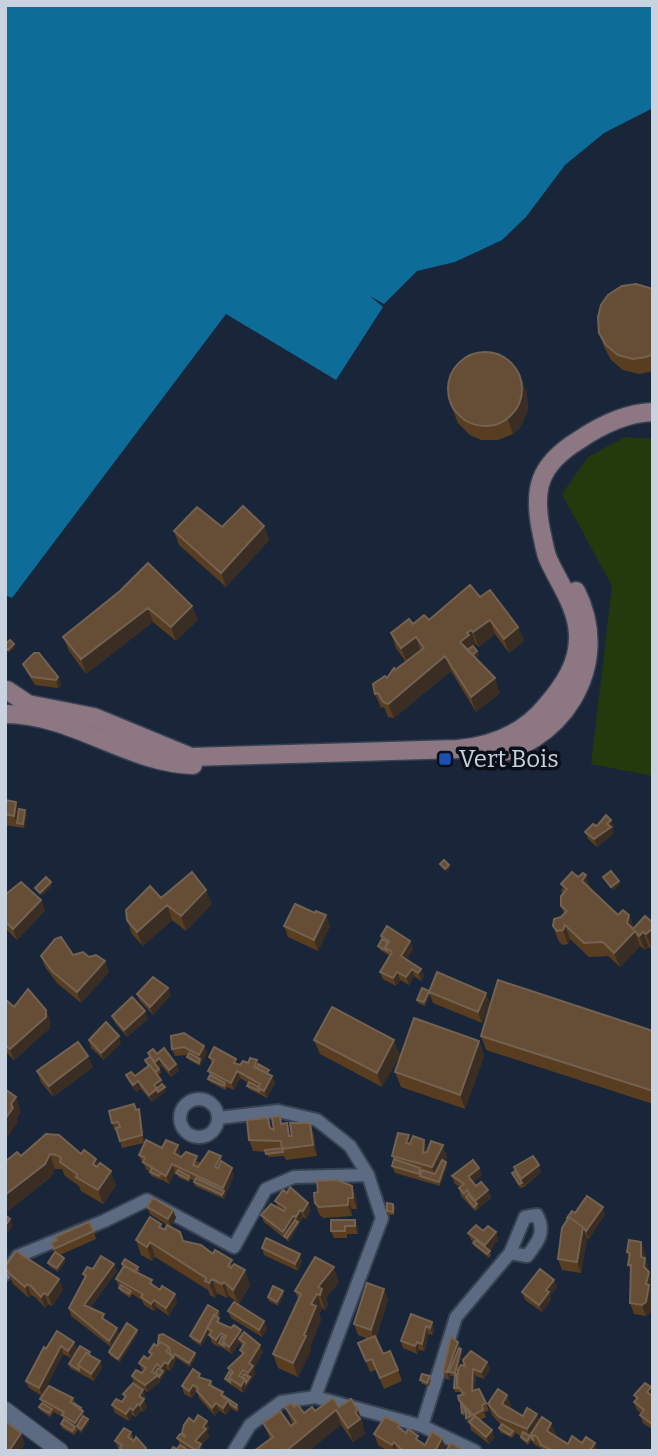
<svg xmlns="http://www.w3.org/2000/svg" width="658" height="1456" viewBox="0 0 658 1456" font-family="Bitter,serif">
  <style>
    .green { fill: #233a0c }
    .water { fill: #0d6d98 }
    .lines { fill: none; stroke-linecap: round; stroke-linejoin: round }
    .minor-casing { stroke: #374252; stroke-width: 16 }
    .tertiary-casing { stroke: #374252; stroke-width: 19 }
    .secondary-casing { stroke: #374252; stroke-width: 21 }
    .minor { stroke: #5c6b82; stroke-width: 12 }
    .tertiary { stroke: #5c6b82; stroke-width: 16 }
    .secondary { stroke: #8c7783; stroke-width: 18 }
    .wall { fill: #583d21 }
    .shaded-wall { fill: #3a2d23 }
    .building { fill: #654d36; stroke: #746250; stroke-width: 2 }
    .transit-dot { fill: #1a4fb4; stroke: #0a0f18; stroke-width: 2.5 }
    .labels { text-anchor: middle; stroke-width: 7; stroke-linejoin: round; paint-order: stroke }
    .poi-label { font-size: 24px; fill: #c9d2df; stroke: #0a0f18; text-anchor: start }
  </style>
  <rect width="100%" height="100%" fill="#19263a"/>
  <path class="green" d="M625,437L653,439V776L591,764L612,586L562,494L588,457Z"/>
  <path class="water" d="M5,5H653V108L604,133L565,165L526,217L502,240L455,262L417,271L384,304L370,296L383,307L336,380L226,314L12,598L5,595Z"/>
  <g class="lines">
    <defs>
      <path id="minor" d="M180 1118a19 19 0 1 1 38 0a19 19 0 1 1-38 0Z
        M218,1118L278,1111L317,1120L350,1146L368,1175L382,1218L315,1397
        M5,1274L18,1256L104,1221L147,1200L234,1247L266,1189L294,1177L368,1175
        M422,1426L456,1317L510,1253L525,1217L537,1215C546,1232 538,1242 527,1256L510,1253
        M234,1451L250,1425L281,1402L315,1397L422,1426L475,1451"/>
      <path id="tertiary" d="M5,1410L60,1451"/>
      <path id="secondary" d="M7,690L28,704L94,717L191,757L458,749C493,746 523,734 546,706C564,685 579,663 578,635C577,607 560,585 549,561C545,553 544,543 542,535C532,490 538,465 579,440C601,425 626,413 653,412
        M5,714C73,714 127,763 193,765
        M480,757C561,748 614,666 576,591"/>
    </defs>
    <use href="#minor" class="minor-casing"/>
    <use href="#tertiary" class="tertiary-casing"/>
    <use href="#secondary" class="secondary-casing"/>
    <use href="#minor" class="minor"/>
    <use href="#tertiary" class="tertiary"/>
    <use href="#secondary" class="secondary"/>
  </g>
  <path class="wall" d="M653,289V371L639,374L623,370L611,360L604,347L599,333Z
    M527,393L528,410L521,426L513,434L498,440H481L470,435L458,423L448,398Z
    M264,526L269,540L226,587L179,545L174,531Z
    M120,591L198,620L176,641L153,622L86,674L69,651L63,637Z
    M480,597L518,627L524,641L509,653L495,634L479,647L476,644L473,646L479,655L475,658L500,693L476,712L451,671L394,718L388,717L384,707L381,708L375,694L387,678L406,662L396,648L391,633L413,624L429,620Z
    M23,664L58,677L61,685L58,688L35,685L26,671Z
    M5,800L27,814L24,828L5,825Z
    M611,820L614,827L612,830L613,834L597,847L588,839L585,832Z
    M561,884L591,889L618,915H629L634,928L645,916L652,949L649,947L645,950L640,946L620,967L608,956L589,957L570,939L568,944L562,945L558,940L553,926L564,914L561,906L562,894L561,890L563,888Z
    M5,895L41,900L45,911L17,940L5,928Z
    M161,898L212,904L186,931L172,920L143,946L132,934L127,920Z
    M315,913L326,915L330,926L318,951L288,937L284,926Z
    M381,936L410,941L413,949L406,960L421,969L424,976L421,981L414,976L409,985L400,980L396,986L383,979L380,972L390,956L380,950L378,946L382,939Z
    M73,955L89,957L109,972L81,1003L57,983L45,967L41,956Z
    M429,991L430,995L425,1006L418,1003L417,1000Z
    M429,992L486,993L490,1004L482,1023L433,1003Z
    M137,994L171,995L153,1015L140,1001Z
    M5,999L14,1007L46,1010L50,1021V1028L14,1060L5,1051Z
    M112,1016L148,1019L127,1037L115,1023Z
    M653,1031V1104L486,1050L481,1036Z
    M171,1036L207,1053L200,1066L189,1060L187,1055L175,1056L172,1049Z
    M89,1040L121,1043L104,1060L91,1048Z
    M314,1040L400,1055L382,1087L320,1054Z
    M479,1041L484,1056L465,1109L401,1087L395,1072Z
    M148,1053L157,1054L176,1064L179,1071L171,1077L162,1066L159,1068L161,1073L158,1075L166,1091L152,1102L141,1089L136,1092L129,1082L126,1075L135,1076L148,1066L145,1060L150,1057Z
    M209,1057L240,1065L248,1063L258,1064L272,1076L275,1083L267,1098L249,1089L247,1086L248,1083L240,1078L234,1090L227,1087L225,1090L210,1082L208,1079L210,1075L208,1071L212,1064Z
    M93,1067L53,1097L41,1082L37,1071Z
    M139,1109L141,1116L144,1143L122,1148L117,1130L115,1131L112,1123Z
    M283,1124L291,1136L314,1134L317,1156L286,1160L284,1156L268,1157L266,1152L253,1151L249,1140L272,1130H274Z
    M46,1134L81,1154L96,1159L99,1165L116,1185L103,1204L81,1191L79,1186L65,1176L62,1169H55L50,1178L5,1212V1162L21,1156Z
    M411,1141L428,1150L447,1156L444,1162L447,1166L440,1186L395,1173L392,1166L394,1159L392,1156Z
    M178,1145L180,1153L179,1155L199,1162H223L234,1175L224,1199L195,1186L194,1181L191,1179L189,1182L178,1177L177,1173L175,1172L169,1184L161,1179V1180L151,1176L150,1172L146,1169L144,1164L142,1163L139,1155L162,1148Z
    M514,1167L541,1172L524,1187L520,1188L512,1173L515,1171Z
    M479,1168L482,1175L473,1182L476,1186L488,1190L491,1198L475,1211L461,1196L459,1188L460,1187L455,1184L452,1176Z
    M356,1197L357,1209H352V1216L323,1218L319,1214L315,1203Z
    M275,1201L308,1203L311,1211L306,1219L303,1217L289,1242L264,1222L261,1215L278,1207Z
    M393,1204L395,1207L394,1215H388L387,1211Z
    M147,1207L173,1210L176,1218L170,1227L184,1241L233,1265L250,1285L239,1304L229,1296L227,1298L217,1293L215,1298L210,1295L208,1290L155,1257L152,1261L141,1255L136,1240L161,1224L162,1228L165,1230L167,1225L150,1214Z
    M605,1214L589,1239L587,1238L581,1273L562,1270L558,1259L567,1220V1218Z
    M331,1220L358,1227V1234H347V1238H334L331,1231Z
    M94,1231L96,1239L60,1255L64,1258L65,1262L58,1272L49,1266L48,1263L55,1253L51,1243Z
    M483,1231L496,1232L498,1240L489,1251L491,1255L489,1258L474,1246V1242L471,1240L468,1233Z
    M641,1242L645,1253V1258L649,1269V1272L653,1283L651,1291L653,1298L650,1313L646,1316L634,1314L630,1303L631,1271L628,1265L629,1258L627,1252Z
    M262,1248L302,1261L298,1271L264,1255Z
    M114,1264L117,1271L90,1308L107,1321L120,1334L137,1330L138,1333L120,1362L110,1356L109,1352L111,1347L71,1316L69,1308L85,1279L83,1274L93,1269Z
    M122,1264L140,1270L138,1273L177,1302L169,1316L156,1307L154,1311L144,1305L142,1300L132,1294L130,1298L120,1291L116,1279L123,1268Z
    M5,1267L59,1279L63,1290L52,1306L48,1304L45,1308L35,1297L31,1295L29,1298L13,1284Z
    M339,1282L326,1298L328,1304L325,1310L322,1308L319,1314L321,1320L310,1347L311,1350L298,1377L278,1368L273,1354L298,1299L295,1291Z
    M557,1287L550,1296L551,1300L542,1312L525,1300L522,1292Z
    M384,1289L388,1300L376,1338L383,1354L398,1370L402,1381L384,1389L376,1370L370,1372L358,1343L365,1340L366,1338L358,1335L354,1324Z
    M284,1295L278,1306L269,1301L268,1297Z
    M218,1311L220,1314L218,1317L221,1324L242,1334L263,1352L254,1368L255,1374L243,1393L227,1382L225,1379L229,1372L228,1368L242,1355L240,1350L242,1347L240,1342L232,1354L220,1346L219,1347L212,1343L209,1333L201,1346L192,1340L190,1336Z
    M228,1311L264,1321L267,1329L262,1337L231,1318Z
    M432,1322L434,1330L433,1335L428,1334L425,1351L419,1350L417,1354L403,1348L401,1341Z
    M57,1331L77,1349L71,1358L63,1354L42,1396L29,1388L25,1380Z
    M458,1342L462,1352L458,1369L465,1366L463,1360L487,1362L490,1369L484,1379L476,1376L475,1390L486,1403L489,1411L484,1412L486,1417L480,1420L495,1437L489,1444L471,1430L469,1422L471,1420L467,1422L466,1415L463,1416L458,1396L462,1395L460,1392H455L454,1388L455,1376H451L449,1380L446,1379L443,1371Z
    M157,1346L196,1357L190,1367L177,1358L175,1361V1363L170,1371L167,1369L160,1381V1382L148,1392L134,1384L132,1376L142,1373L143,1372L139,1363L148,1359L151,1355L149,1352Z
    M91,1356L100,1361L102,1368L94,1381L70,1368L69,1364Z
    M201,1378L211,1381L214,1388L223,1392L224,1396L237,1405L239,1409L237,1412L231,1408L226,1415L219,1410L215,1416L199,1398L198,1394L196,1392L192,1398L184,1394L182,1386Z
    M420,1380H431L429,1386L422,1384Z
    M651,1387L653,1392V1430L643,1423L640,1415L642,1414L637,1410L634,1402L636,1400L634,1395Z
    M123,1394L146,1397L144,1400L147,1407L143,1412L141,1411L136,1417L132,1415L129,1421L115,1413L112,1405L122,1402L124,1398Z
    M507,1395L511,1406L510,1408L523,1416L537,1414L539,1421L551,1423L556,1434L554,1436L568,1444L582,1443L598,1451H543L541,1448L535,1445L531,1440L528,1445L522,1440L521,1436L514,1432L515,1434L512,1438L500,1432L499,1428L501,1425L492,1415L488,1404Z
    M73,1398L75,1404L81,1408L85,1417L88,1419L89,1422L82,1433L78,1430L74,1435L62,1428L61,1424L64,1420L63,1417L52,1411L53,1413L50,1417L40,1410L39,1407L42,1403L40,1399Z
    M285,1407H294L304,1413L339,1407L358,1410L363,1424L362,1425L365,1434L353,1442L341,1425L270,1439L263,1423L291,1426L293,1425Z
    M207,1421L209,1429L207,1432L209,1437L201,1445L203,1451H171L177,1449L180,1445L177,1438L183,1435L182,1433L194,1422Z
    M402,1430L425,1445L446,1449L445,1451H388L378,1445L374,1434Z
    M131,1432L134,1440L147,1451H121L118,1448L115,1441Z"/>
  <path class="shaded-wall" d="M522,379L527,393L528,410L521,426L513,434L508,419Z
    M264,526L269,540L226,587L221,573Z
    M192,606L198,620L176,641L171,627Z
    M148,608L153,622L86,674L81,659Z
    M490,620L495,634L479,647L473,632Z
    M518,627L524,641L509,653L504,639Z
    M471,630L476,644L466,656L460,642L467,633Z
    M416,637L421,652L407,662L401,648Z
    M14,644L15,648L9,653L8,650Z
    M477,651L479,655L469,662L468,658Z
    M445,656L451,671L394,718L388,704Z
    M58,677L61,685L58,688L56,680Z
    M495,678L500,693L476,712L471,697Z
    M16,802L20,813L17,823L14,816Z
    M25,810L27,814L24,828L23,824Z
    M611,820L614,827L612,830L613,834L597,847L594,839Z
    M449,865L450,868L447,873L445,869Z
    M586,875L591,890L582,881Z
    M619,881L620,885L613,891L611,887Z
    M51,882L52,886L42,896L40,893Z
    M206,890L212,904L186,931L181,916Z
    M41,900L45,911L17,940L13,929Z
    M167,905L172,920L143,946L137,932Z
    M326,915L330,926L318,951L314,940Z
    M629,915L640,946L620,967L614,953Z
    M565,925L570,939L568,944L563,930Z
    M653,928V948L652,949L646,934Z
    M643,932L649,947L645,950L639,936Z
    M410,941L413,949L404,964L401,956Z
    M105,961L109,972L81,1003L77,992Z
    M412,969L414,976L409,985L406,977Z
    M421,969L424,976L421,981L418,973Z
    M397,972L400,980L396,986L393,978Z
    M168,988L171,995L153,1015L150,1007Z
    M429,991L430,995L425,1006L424,1002Z
    M486,993L490,1004L482,1023L478,1012Z
    M46,1010L50,1021V1028L14,1060L10,1049Z
    M145,1011L148,1019L127,1037L124,1030Z
    M119,1036L121,1043L104,1060L101,1053Z
    M394,1040L400,1055L382,1087L377,1073Z
    M479,1041L484,1056L465,1109L460,1095Z
    M204,1046L207,1053L200,1066L199,1063L200,1059L199,1055Z
    M88,1056L93,1067L53,1097L49,1086Z
    M159,1058L162,1066L158,1069L155,1062Z
    M176,1064L179,1071L171,1077L169,1070Z
    M237,1071L240,1078L234,1090L231,1083Z
    M272,1076L275,1083L267,1098L264,1091Z
    M161,1080L166,1091L152,1102L149,1095L154,1085Z
    M138,1081L141,1089L136,1092L133,1085Z
    M16,1097L21,1112L17,1118L18,1122L5,1141V1119L11,1104Z
    M139,1109L141,1116L144,1143L142,1135Z
    M310,1123L314,1134L317,1156L313,1145Z
    M409,1135L413,1146L406,1143Z
    M424,1140L428,1151L427,1164L423,1153Z
    M178,1145L180,1153L177,1161L174,1153Z
    M443,1145L447,1156L436,1178L432,1167Z
    M50,1154L55,1169L50,1178L6,1213L5,1195Z
    M221,1156L223,1163L218,1174L215,1167Z
    M96,1159L101,1173L93,1164Z
    M446,1162L447,1166L440,1186L439,1182Z
    M172,1164L175,1172L169,1184L166,1176Z
    M539,1165L541,1172L523,1186L521,1179Z
    M232,1168L234,1175L224,1199L222,1195L224,1191L223,1188Z
    M479,1168L482,1175L472,1183L469,1176Z
    M111,1171L116,1185L103,1204L98,1190Z
    M352,1186L356,1197L357,1209L353,1198Z
    M488,1190L491,1198L478,1208L475,1201Z
    M348,1198L352,1209V1216L348,1205Z
    M308,1203L311,1211L306,1219L303,1211Z
    M603,1207L605,1214L589,1239L586,1231Z
    M173,1210L176,1218L170,1227L168,1219Z
    M300,1210L303,1217L289,1242L287,1238L297,1222L296,1217Z
    M293,1216L296,1223L284,1236L286,1240L283,1232Z
    M10,1219L13,1226L6,1235L5,1226Z
    M355,1220L358,1227V1234L355,1226Z
    M583,1227L587,1238L581,1273L577,1262Z
    M496,1232L498,1240L487,1252L485,1245Z
    M5,1241L9,1252L5,1258Z
    M150,1242L155,1257L152,1261L147,1247Z
    M641,1242L645,1253V1258L649,1269V1272L653,1283L651,1291L653,1298L650,1313L646,1316L642,1305L646,1284L641,1257Z
    M300,1254L302,1261L298,1271L295,1264Z
    M64,1258L65,1262L58,1272L57,1268Z
    M114,1264L117,1271L86,1313L84,1305Z
    M334,1267L339,1282L326,1298L328,1304L325,1310L320,1295L318,1287Z
    M245,1270L250,1285L239,1304L233,1290Z
    M59,1279L63,1290L52,1306L48,1295Z
    M212,1279L217,1293L215,1298L209,1283Z
    M554,1280L557,1287L550,1296L551,1300L542,1312L539,1305L546,1290Z
    M224,1282L229,1296L227,1298L222,1284Z
    M27,1284L31,1295L29,1298L25,1287Z
    M384,1289L388,1300L375,1341L371,1330Z
    M283,1291L284,1295L278,1306L277,1302Z
    M44,1293L48,1304L45,1308L41,1297Z
    M175,1294L177,1302L169,1316L166,1308Z
    M317,1294L322,1308L319,1314L321,1320L310,1347L311,1350L298,1377L293,1363L304,1335L311,1304Z
    M154,1300L156,1307L154,1311L151,1304Z
    M264,1321L267,1329L262,1337L259,1330Z
    M432,1322L434,1330L433,1335L430,1328Z
    M426,1326L428,1334L425,1351L422,1344Z
    M117,1328L120,1335L112,1348L109,1341Z
    M207,1329L209,1333L201,1346L200,1342Z
    M137,1330L138,1333L120,1362L118,1359Z
    M241,1330L243,1337L239,1339L240,1342L232,1354L229,1347Z
    M221,1333L224,1340L219,1343V1347L216,1340Z
    M74,1342L77,1349L71,1358L68,1351Z
    M417,1342L419,1350L417,1354L415,1346Z
    M458,1342L462,1352L456,1376L455,1373L449,1372L451,1376L449,1380L447,1372Z
    M260,1345L263,1352L254,1368L255,1374L243,1393L241,1386L245,1379L249,1378L248,1373L249,1363Z
    M61,1346L63,1354L42,1396L39,1388Z
    M195,1353L196,1357L190,1367L189,1363Z
    M175,1354L177,1358L175,1361V1363L170,1371L168,1364L173,1356Z
    M100,1361L102,1368L94,1381L91,1374Z
    M165,1362L167,1369L160,1381V1382L148,1392L145,1385L157,1364L159,1372L163,1371L161,1367Z
    M487,1362L490,1369L484,1379L481,1372Z
    M473,1369L476,1376L475,1398L472,1391Z
    M193,1385L196,1392L192,1398L189,1391Z
    M651,1387L653,1396L650,1400L647,1392Z
    M143,1390L146,1397L144,1400L147,1407L143,1412L140,1405L139,1396Z
    M507,1395L511,1406L508,1412L502,1404Z
    M228,1400L231,1408L226,1415L223,1408Z
    M216,1403L219,1410L215,1416L212,1408Z
    M138,1404L141,1411L136,1417L133,1410Z
    M81,1408L85,1418L77,1426V1431L75,1423Z
    M130,1408L132,1415L129,1421L126,1414Z
    M336,1410L341,1425L309,1451H286Z
    M358,1410L363,1424L362,1425L365,1434L353,1442L348,1428L355,1412Z
    M537,1414L541,1425L531,1434L530,1437L527,1429Z
    M88,1419L89,1422L82,1433L81,1429Z
    M207,1421L209,1429L207,1432L209,1437L201,1445L203,1451H197L195,1441Z
    M551,1423L556,1434L552,1440L547,1431Z
    M492,1430L495,1437L489,1444L486,1437Z
    M21,1433L25,1444L20,1451H9Z
    M442,1438L446,1449L445,1451H435Z
    M394,1442L397,1451H394L392,1445Z
    M595,1443L598,1451H592L591,1449Z"/>
  <path class="building" d="M636,284L653,289V354L646,357L633,359L618,355L606,345L599,333L598,317L601,305L608,295L622,286Z
    M448 389a37 37 0 1 1 74 0a37 37 0 1 1-74 0Z
    M243,506L264,526L221,573L174,531L197,507L222,527Z
    M148,563L192,606L171,627L148,608L81,659L63,637L120,591Z
    M470,585L480,597L490,590L518,627L504,639L490,620L473,632L471,630L467,633L469,635L460,642L495,678L471,697L445,656L388,704L383,702L378,693L375,694L373,684L385,676L387,678L394,668L395,670L424,648L416,637L401,648L391,633L409,619L413,624L424,615L429,620Z
    M10,640L14,644L8,650L5,647V644Z
    M473,646L477,651L472,655L467,650Z
    M34,653H39L58,677L56,680L32,677L23,664Z
    M5,800L16,802L14,816L5,814Z
    M19,809L25,810L23,824L17,823Z
    M606,815L611,820L607,824L611,827L594,839L585,832L593,824L597,826Z
    M444,860L449,865L445,869L440,864Z
    M611,871L619,881L611,887L603,877Z
    M192,872L206,890L181,916L167,905L137,932L127,920L126,910L150,886L161,898Z
    M572,872L578,877L583,873L586,875L582,881L618,915L623,910L629,915L627,923L633,929L645,916L653,923V928L646,934L643,932L639,936L635,931L614,953L603,942L584,943L565,925L563,930L557,931L553,926L554,919L561,917L567,911L561,906V896L567,889L561,884Z
    M46,877L51,882L40,893L35,888Z
    M21,882L41,900L13,929L5,921V895Z
    M295,904L315,913L316,911L326,915L314,940L284,926Z
    M387,926L410,941L401,956L421,969L418,973L412,969L406,977L397,972L393,978L380,972L392,952L385,947L389,941L381,936Z
    M61,937L73,955L83,952L89,957L96,955L105,961L77,992L53,972L41,956L55,939Z
    M382,939L388,943L385,947L387,951L378,946Z
    M437,972L486,993L478,1012L429,992Z
    M153,977L168,988L150,1007L137,994Z
    M498,980L653,1031V1091L481,1036Z
    M422,988L429,991L424,1002L417,1000Z
    M28,989L46,1010V1017L10,1049L5,1045V999L14,1007Z
    M132,997L145,1011L124,1030L112,1016Z
    M332,1007L394,1040L377,1073L314,1040Z
    M414,1018L479,1041L460,1095L395,1072Z
    M106,1022L119,1036L101,1053L89,1040Z
    M184,1033L204,1046L199,1055L184,1047L172,1049L171,1036Z
    M78,1042L88,1056L49,1086L37,1071Z
    M214,1047L236,1059L234,1063L240,1065L243,1061L248,1063L250,1058L257,1060L254,1067L272,1076L264,1091L258,1088L260,1084L237,1071L231,1083L208,1071L214,1060L209,1057Z
    M164,1048L176,1064L169,1070L159,1058L155,1062L148,1053L153,1049L157,1054Z
    M189,1053L200,1059L199,1063L187,1057Z
    M150,1057L159,1069L155,1072L150,1065L149,1066L145,1060Z
    M258,1064L269,1070L267,1073L257,1068Z
    M150,1065L161,1080L154,1085L157,1089L149,1095L138,1081L133,1085L126,1075L131,1072L135,1076Z
    M210,1075L225,1083L224,1086L208,1079Z
    M249,1082L259,1087V1091L247,1086Z
    M162,1084L165,1087L158,1092L157,1089H156Z
    M5,1089L16,1097L11,1104L13,1108L5,1119Z
    M134,1104L136,1110L139,1109L142,1135L120,1141L116,1128L120,1127L118,1122L112,1123L109,1111Z
    M280,1116L281,1124L287,1123L289,1136H292L290,1123H310L313,1145L282,1149L281,1141L249,1140L247,1120L268,1118L270,1128L274,1130L272,1117Z
    M398,1133L409,1135L406,1143L410,1144L413,1136L424,1140L423,1153L427,1152L431,1141L443,1145L432,1167L392,1156Z
    M46,1134L59,1135L81,1154L84,1150L96,1159L93,1164L97,1167L100,1163L111,1171L98,1190L76,1177L77,1174L60,1162L61,1158L57,1155L50,1154L45,1164L5,1195V1162L17,1152L21,1156Z
    M146,1140L162,1148L166,1140L178,1145L174,1153L181,1157L186,1152L197,1156L193,1165L198,1167L209,1151L221,1156L215,1167L218,1168L221,1161L232,1168L223,1188L172,1164L166,1176L143,1162L145,1158L139,1155Z
    M283,1148L282,1149L283,1152L266,1154L265,1150Z
    M533,1156L539,1165L521,1179L514,1167Z
    M394,1159L420,1168L419,1174L392,1166Z
    M442,1160L446,1162L439,1182L420,1176L422,1170L435,1174Z
    M473,1160L479,1168L469,1176L470,1179L476,1186L481,1182L488,1190L475,1201L467,1190L464,1194L459,1188L464,1184L452,1176Z
    M152,1168L161,1173L159,1176L150,1172Z
    M178,1170L189,1176L188,1179L176,1173Z
    M515,1171L522,1183L519,1184L512,1173Z
    M196,1178L224,1191L222,1195L194,1182Z
    M337,1180L352,1186L353,1198H348V1205L319,1207L315,1203L314,1193L318,1192L317,1181Z
    M290,1187L308,1203L303,1211L300,1210L296,1217L293,1216L283,1232L261,1215L271,1204L284,1211L286,1208L275,1201L283,1190L287,1193Z
    M468,1194L477,1204L474,1207L466,1197Z
    M587,1196L603,1207L586,1231L583,1227L569,1217L568,1219L567,1218L572,1211L575,1213Z
    M153,1198L173,1210L168,1219L147,1207Z
    M387,1203L393,1204V1212L387,1211Z
    M5,1215L10,1219L5,1226Z
    M150,1217L161,1224L159,1227L165,1230L167,1225L180,1232L183,1241L201,1245L213,1254L215,1250L232,1260L228,1266L231,1268L234,1264L245,1270L233,1290L224,1282L222,1284L212,1279L209,1283L205,1281L206,1278L150,1242L147,1247L136,1240Z
    M569,1217L583,1227L577,1262L558,1259L562,1228Z
    M295,1220L298,1222L287,1238L284,1236Z
    M331,1220H355V1226H345V1231H331Z
    M89,1222L94,1231L54,1249L51,1243L57,1240L55,1237Z
    M476,1225L483,1231L488,1226L496,1232L485,1245L468,1233Z
    M266,1238L300,1254L295,1264L262,1248Z
    M476,1240L490,1251L487,1254L473,1243Z
    M629,1240L641,1242V1257L645,1258L644,1267L649,1272L646,1284L649,1285L646,1302L642,1305L630,1303L631,1265H628L630,1253L627,1252Z
    M16,1251L59,1279L48,1295L44,1293L41,1297L31,1286L27,1284L25,1287L9,1273L5,1267Z
    M55,1252L64,1258L57,1268L48,1263Z
    M101,1256L114,1264L84,1305L104,1314L102,1318L117,1328L109,1341L69,1308L86,1276L83,1274L87,1267L93,1269Z
    M315,1257L334,1267L318,1287L322,1289L320,1295L317,1294L311,1304L316,1306L304,1335L306,1336L293,1363L273,1354L301,1294L295,1291Z
    M125,1259L138,1267L135,1272L122,1264Z
    M124,1266L152,1280L150,1283L160,1290L162,1286L175,1294L166,1308L154,1300L151,1304L141,1297L143,1294L116,1279Z
    M540,1269L554,1280L546,1290L549,1292L539,1305L522,1292Z
    M367,1283L384,1289L371,1330L354,1324Z
    M121,1285L131,1291L129,1294L119,1288Z
    M273,1286L283,1291L277,1302L268,1297Z
    M234,1302L264,1321L259,1330L228,1311Z
    M208,1305L218,1311L215,1316L214,1315L200,1342L190,1336Z
    M411,1314L432,1322L430,1328L426,1326L422,1344L417,1342L415,1346L401,1341Z
    M214,1315L219,1318L217,1322L231,1328L234,1325L241,1330L229,1347L223,1342L226,1336L221,1333L216,1340L209,1335L212,1331L207,1328Z
    M127,1323L137,1330L118,1359L109,1352Z
    M57,1331L74,1342L68,1351L61,1346L39,1388L26,1381L44,1347L46,1349Z
    M244,1332L260,1345L249,1363L253,1366L248,1373L243,1370L239,1376L245,1379L241,1386L229,1378L233,1372L228,1368L244,1353L240,1350L245,1343L239,1339Z
    M163,1334L195,1353L189,1363L175,1354L173,1358L169,1353L170,1351L169,1347L160,1342L158,1344V1343L159,1335Z
    M222,1336L225,1338L223,1342L224,1346L219,1343Z
    M375,1336L383,1354L390,1351L398,1370L380,1378L372,1359L366,1361L358,1343Z
    M451,1337L458,1342L447,1372L443,1371Z
    M160,1342L169,1347L166,1351L173,1356L168,1364L165,1362L161,1367L157,1364L152,1372L158,1375L145,1385L132,1376L136,1370L142,1373L146,1368L139,1363L144,1356L148,1359L152,1354L149,1352L154,1344L157,1346Z
    M80,1346L90,1352L89,1354L86,1353L78,1365L79,1370L69,1364Z
    M459,1348L461,1349L455,1373L449,1372Z
    M471,1351L487,1362L481,1372L473,1369L472,1391L479,1389L486,1403L482,1405L483,1410L473,1415L459,1400L458,1396L464,1394L457,1385L458,1370L461,1365L465,1366L463,1360Z
    M86,1353L100,1361L91,1374L78,1365Z
    M158,1368L163,1371L159,1377L158,1375L155,1373Z
    M193,1369L200,1374L198,1377L211,1381L209,1385L223,1392L221,1395L228,1400L223,1408L216,1403L212,1408L197,1391L198,1388L193,1385L189,1391L182,1386Z
    M229,1372L232,1374L229,1378L230,1382L225,1379Z
    M244,1374L250,1377L246,1383L245,1379L242,1377Z
    M422,1374L430,1376L427,1383L420,1380Z
    M455,1374H457V1385L458,1388H454Z
    M133,1383L143,1390L139,1396L144,1399L140,1405L138,1404L133,1410L130,1408L126,1414L112,1405L116,1399L122,1402L126,1396L123,1394Z
    M645,1383L651,1387L647,1392L653,1397V1422L652,1424L640,1415L644,1410L634,1402L638,1398L634,1395Z
    M49,1386L73,1398L70,1402L83,1411L75,1423L62,1415L64,1412L40,1399Z
    M498,1389L507,1395L502,1404L523,1416L527,1408L537,1414L527,1429L499,1417L488,1404Z
    M224,1396L237,1405L236,1408L230,1404L228,1400L223,1397Z
    M333,1398L339,1407L351,1399L358,1410L355,1412L360,1419L348,1428L336,1410L286,1451H254L273,1437L263,1423L280,1411L291,1426L296,1422L285,1407L291,1403L294,1407L297,1404L304,1413L312,1407L315,1411Z
    M42,1403L52,1409L49,1413L39,1407Z
    M74,1403L81,1408L80,1409L73,1404Z
    M461,1404L471,1416L466,1418V1411L462,1413Z
    M198,1415L207,1421L203,1427L206,1429L195,1441L201,1444L197,1451L177,1438L180,1434L186,1437L182,1433L184,1425L189,1418L194,1422Z
    M83,1416L88,1419L81,1429L77,1426Z
    M475,1416L492,1430L486,1437L469,1422Z
    M385,1417L400,1424L398,1427L406,1433L408,1429L418,1436L416,1439L425,1445L432,1432L442,1438L435,1451H403L394,1442L392,1445L374,1434Z
    M542,1417L551,1423L547,1431L568,1444L572,1436L582,1443L586,1437L595,1443L591,1449L594,1451H553L541,1445L537,1437L531,1434Z
    M64,1419L75,1427L72,1431L61,1424Z
    M5,1421L21,1433L9,1451H5Z
    M502,1424L513,1431L510,1435L499,1428Z
    M124,1428L131,1432L128,1437L134,1441L136,1437L146,1448L144,1451H122L120,1448L122,1445L115,1441Z
    M523,1432L530,1436L531,1434L534,1441L530,1436L527,1441L521,1437Z
    M451,1443L461,1449L460,1451H446Z
    M180,1445L189,1451H171L173,1447L177,1449Z"/>
  <rect class="transit-dot" x="438" y="752" width="14" height="14" rx="3.5"/>
  <g class="labels">
    <g class="poi-label">
      <text x="459" y="767">Vert Bois</text>
    </g>
  </g>
  <rect width="658" height="1456" fill="none" stroke="#c9d2df" stroke-width="14"/>
</svg>
